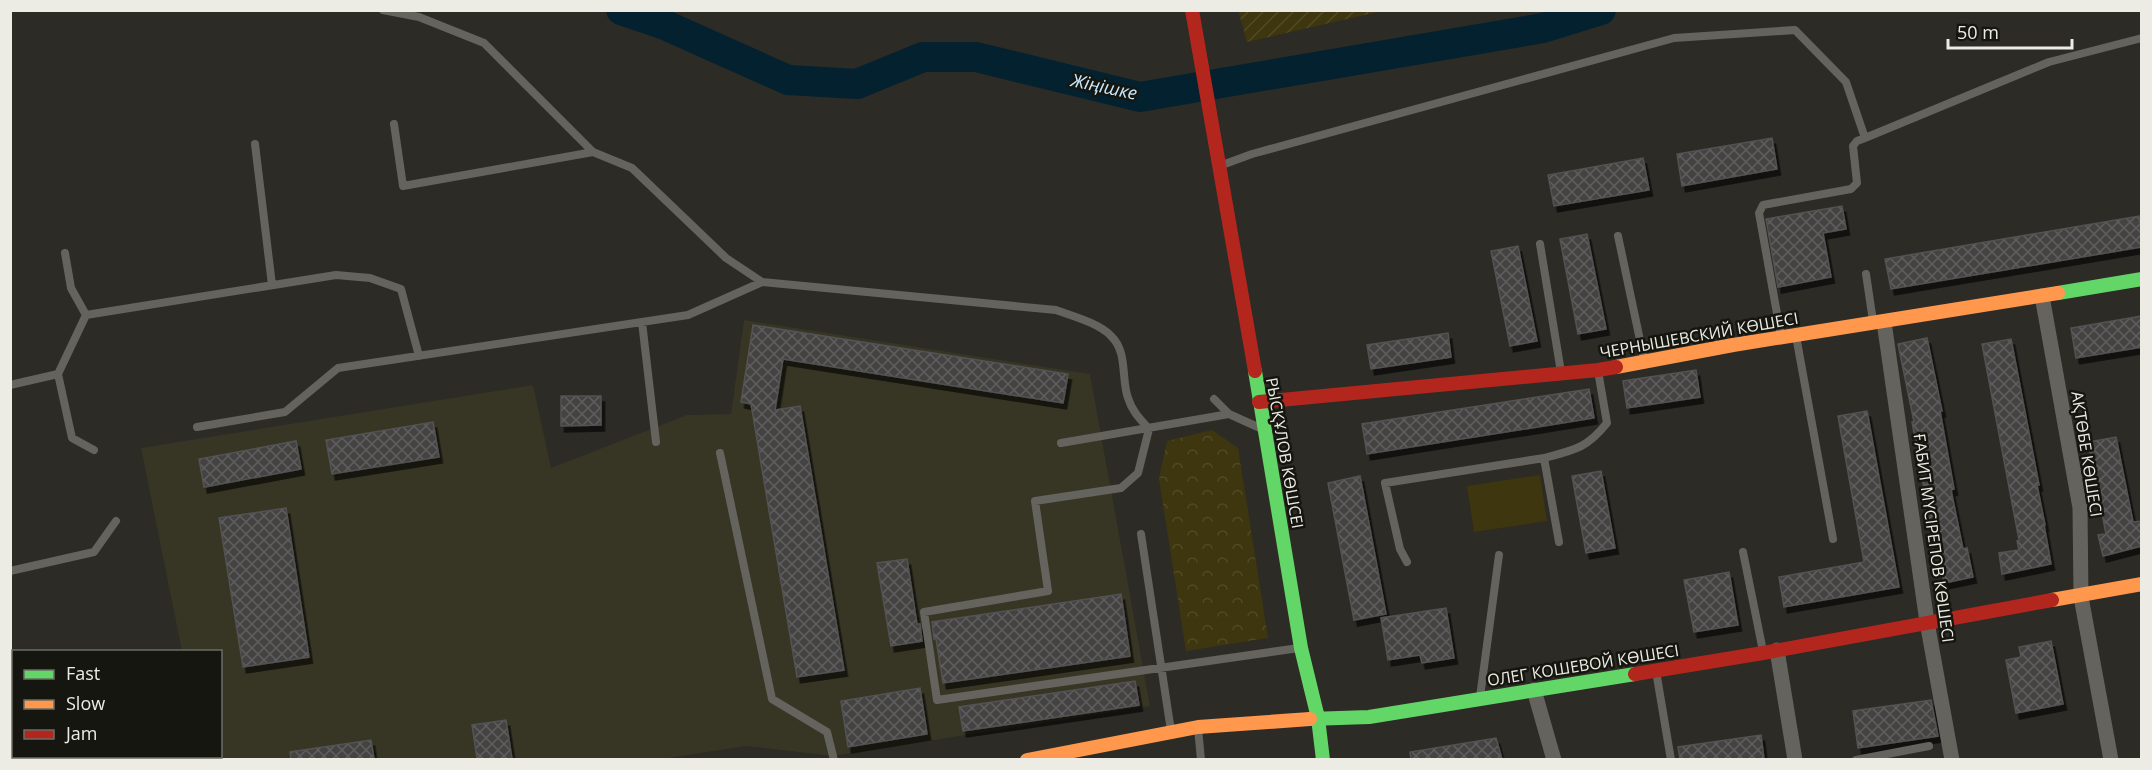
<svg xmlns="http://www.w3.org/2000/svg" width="2152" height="770" viewBox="0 0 2152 770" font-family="'Open Sans',sans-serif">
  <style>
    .built { fill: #373524 }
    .forest { fill: url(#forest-crowns) }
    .garden { fill: url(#garden-furrows) }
    .pitch { fill: #3d360e }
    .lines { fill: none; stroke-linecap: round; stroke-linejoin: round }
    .river { stroke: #042130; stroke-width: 30 }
    .building { fill: url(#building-cross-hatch); stroke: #535252; stroke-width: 1.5; filter: url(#shadow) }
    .lane { stroke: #64635e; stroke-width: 8 }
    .street { stroke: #64635e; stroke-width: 15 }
    .fast { stroke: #63d668; stroke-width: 14 }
    .slow { stroke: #ff974d; stroke-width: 14 }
    .jam { stroke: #b3261e; stroke-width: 14 }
    .labels { text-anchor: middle; stroke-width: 5; stroke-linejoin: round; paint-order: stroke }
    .street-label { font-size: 16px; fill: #edece4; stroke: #161610 }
    .water-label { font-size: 18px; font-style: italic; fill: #c7e9fd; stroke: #161610 }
  </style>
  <defs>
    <pattern id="forest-crowns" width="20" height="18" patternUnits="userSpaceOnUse" patternTransform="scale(1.5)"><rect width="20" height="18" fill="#3d360e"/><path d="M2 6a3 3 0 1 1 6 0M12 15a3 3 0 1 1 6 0" fill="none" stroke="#504a25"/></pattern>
    <pattern id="garden-furrows" width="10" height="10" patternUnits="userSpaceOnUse" patternTransform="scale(1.5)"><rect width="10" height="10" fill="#3d360e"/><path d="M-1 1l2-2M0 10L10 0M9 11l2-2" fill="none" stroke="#504a25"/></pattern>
    <pattern id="building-cross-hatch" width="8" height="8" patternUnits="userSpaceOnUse" patternTransform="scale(1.5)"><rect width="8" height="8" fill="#444343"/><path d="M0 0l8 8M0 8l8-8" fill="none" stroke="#5f5e5e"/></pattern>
    <filter id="shadow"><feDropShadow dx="3.5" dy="6" stdDeviation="0" flood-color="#0009"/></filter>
  </defs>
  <rect width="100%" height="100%" fill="#2c2b25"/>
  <path class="built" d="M744,320L1090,374L1150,706L833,756L746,746L656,760H11L10,682H13L14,756H220V652L182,651L141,448L533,385L551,468L687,415L731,414Z"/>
  <path class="forest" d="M1212,430L1238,448L1268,638L1186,651L1159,479L1167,441Z"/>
  <path class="garden" d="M1238,10H1382V11L1247,42Z"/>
  <path class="pitch" d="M1540,475L1547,521L1474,532L1467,486Z"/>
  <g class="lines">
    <path class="river" d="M621,10L665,25L788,80L857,84L923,57H976L1140,97L1543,28L1601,10"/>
  </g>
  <path class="building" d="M1772,138L1777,169L1682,186L1677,154Z
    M1643,158L1649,190L1554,206L1548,175Z
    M1842,206L1846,229L1823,233L1831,277L1778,287L1766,219Z
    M2139,216L2142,247L1891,289L1885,259Z
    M1587,234L1606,329L1578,334L1560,239Z
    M1518,246L1537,341L1510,346L1491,251Z
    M2142,316V347L2076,358L2071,328Z
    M753,325L1068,374L1063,403L783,359L775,410L800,406L844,670L797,677L751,404L741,402Z
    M1448,333L1451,357L1371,369L1367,345Z
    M1927,338L1942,411H1940L1954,489L1951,490L1963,549L1967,548L1973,577L1944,583L1935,534L1931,535L1925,505H1927L1912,422H1914L1898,344Z
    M2011,339L2039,485H2037L2045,525H2044L2051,564L2002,574L1999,553L2019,550L2017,541L2019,540L1982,344Z
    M1696,370L1700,397L1627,408L1623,381Z
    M1589,389L1594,418L1367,454L1362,424Z
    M561,396H601V425L561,426Z
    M1867,411L1899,587L1784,607L1779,577L1864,562L1838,416Z
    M433,422L439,457L332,474L326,440Z
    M2116,437L2133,522L2142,521V546L2103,556L2098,535L2106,534L2088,442Z
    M296,441L301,469L204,487L199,459Z
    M1601,471L1615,548L1586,553L1572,476Z
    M1360,476L1386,614L1354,620L1328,483Z
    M286,508L309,657L243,667L219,518Z
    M907,559L917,624H920L922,641L891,646L877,563Z
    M1729,572L1738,625L1694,632L1684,580Z
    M1121,594L1130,656L943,683L936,639H934L932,622Z
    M1446,608L1454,658L1422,663L1420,655L1388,660L1381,618Z
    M2051,641L2063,704L2016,713L2006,660L2021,657L2019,647Z
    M1135,681L1139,705L963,731L959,707Z
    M920,688L927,734L848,747L841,701Z
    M1931,700L1938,736L1858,748L1853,711Z
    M506,720L512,759H477L472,725Z
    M1761,735L1764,759H1680L1678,747Z
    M1496,738L1502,759H1411L1410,752Z
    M371,740L374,759H291L290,752Z"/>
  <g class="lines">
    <path class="lane" d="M383,10L419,17L484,43L593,152L632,168L726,258L762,282
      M394,124L403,186L593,152
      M255,144L272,285
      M1222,165L1252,154L1674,38L1795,30L1846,82L1865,138L2049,62L2142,38
      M1618,236L1644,359
      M1540,244L1561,372
      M65,253L71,288L86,315
      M1866,274L1873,321
      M642,322L656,442
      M1781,336L1759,213L1763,205L1851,189L1857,183L1853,146L1857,141L1865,138
      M1796,336L1833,539
      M58,374L72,438L94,450
      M10,385L58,374L86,315L336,275L370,278L401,289L419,356
      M1214,399L1229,414L1260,428
      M197,427L285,412L338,368L688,315L762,282L1056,310C1072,316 1099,323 1111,336C1128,352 1121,379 1128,398C1132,411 1140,419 1149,429L1138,473L1121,488L1035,501L1048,591L924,612L937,700L1299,648
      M1061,443L1229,414
      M720,453L772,699L827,732L834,760
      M1544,458C1575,450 1587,448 1607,423L1598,371
      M1141,534L1171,731
      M1743,552L1763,651
      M1407,562L1400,549L1385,483L1544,458L1559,542
      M10,571L94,552L116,521
      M1656,671L1671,760
      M1480,697L1499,555
      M1198,728L1201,760
      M1856,760L1929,746"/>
    <path class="street" d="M2042,296L2080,508L2081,597L2111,760
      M1884,322L1927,622L1952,760
      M1777,650L1795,760
      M1534,690L1554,760"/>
    <path class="fast" d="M2058,293L2142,279
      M1255,371L1301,648L1318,718L1323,760
      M1310,719L1369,717L1635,674"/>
    <path class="slow" d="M1616,367L1733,345L2058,293
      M2052,600L2142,584
      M1027,760L1198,727L1310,719"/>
    <path class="jam" d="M1192,10L1255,371
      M1259,402L1598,370L1616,367
      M1635,674L1763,653L2052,600"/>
  </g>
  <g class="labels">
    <g class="street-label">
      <text transform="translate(1699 335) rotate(-10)" y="6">ЧЕРНЫШЕВСКИЙ КӨШЕСІ</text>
      <text transform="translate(1285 453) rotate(80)" y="6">РЫСҚҰЛОВ КӨШСЕІ</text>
      <text transform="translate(2087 454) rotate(81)" y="6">АҚТӨБЕ КӨШЕСІ</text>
      <text transform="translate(1934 538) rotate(82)" y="6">ҒАБИТ МҮСІРЕПОВ КӨШЕСІ</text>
      <text transform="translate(1583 665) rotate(-9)" y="6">ОЛЕГ КОШЕВОЙ КӨШЕСІ</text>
    </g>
    <g class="water-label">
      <text transform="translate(1104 87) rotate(12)" y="6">Жіңішке</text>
    </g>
  </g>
  <rect width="2152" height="770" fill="none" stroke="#edece4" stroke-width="24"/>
  <rect x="12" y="650" width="210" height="108" fill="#161610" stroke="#6c6c65" stroke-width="1.5"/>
  <rect x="24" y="670" width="30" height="9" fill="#63d668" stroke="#6c6c65" stroke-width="1.5"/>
  <text x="66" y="680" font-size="18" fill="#edece4">Fast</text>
  <rect x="24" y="700" width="30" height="9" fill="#ff974d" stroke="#6c6c65" stroke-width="1.5"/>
  <text x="66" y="710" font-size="18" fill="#edece4">Slow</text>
  <rect x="24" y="730" width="30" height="9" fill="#b3261e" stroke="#6c6c65" stroke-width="1.5"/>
  <text x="66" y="740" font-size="18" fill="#edece4">Jam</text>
  <path d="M1948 39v9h124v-9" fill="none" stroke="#edece4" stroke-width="3"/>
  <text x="1957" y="39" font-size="18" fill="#edece4" stroke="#161610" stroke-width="4.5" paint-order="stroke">50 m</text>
</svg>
